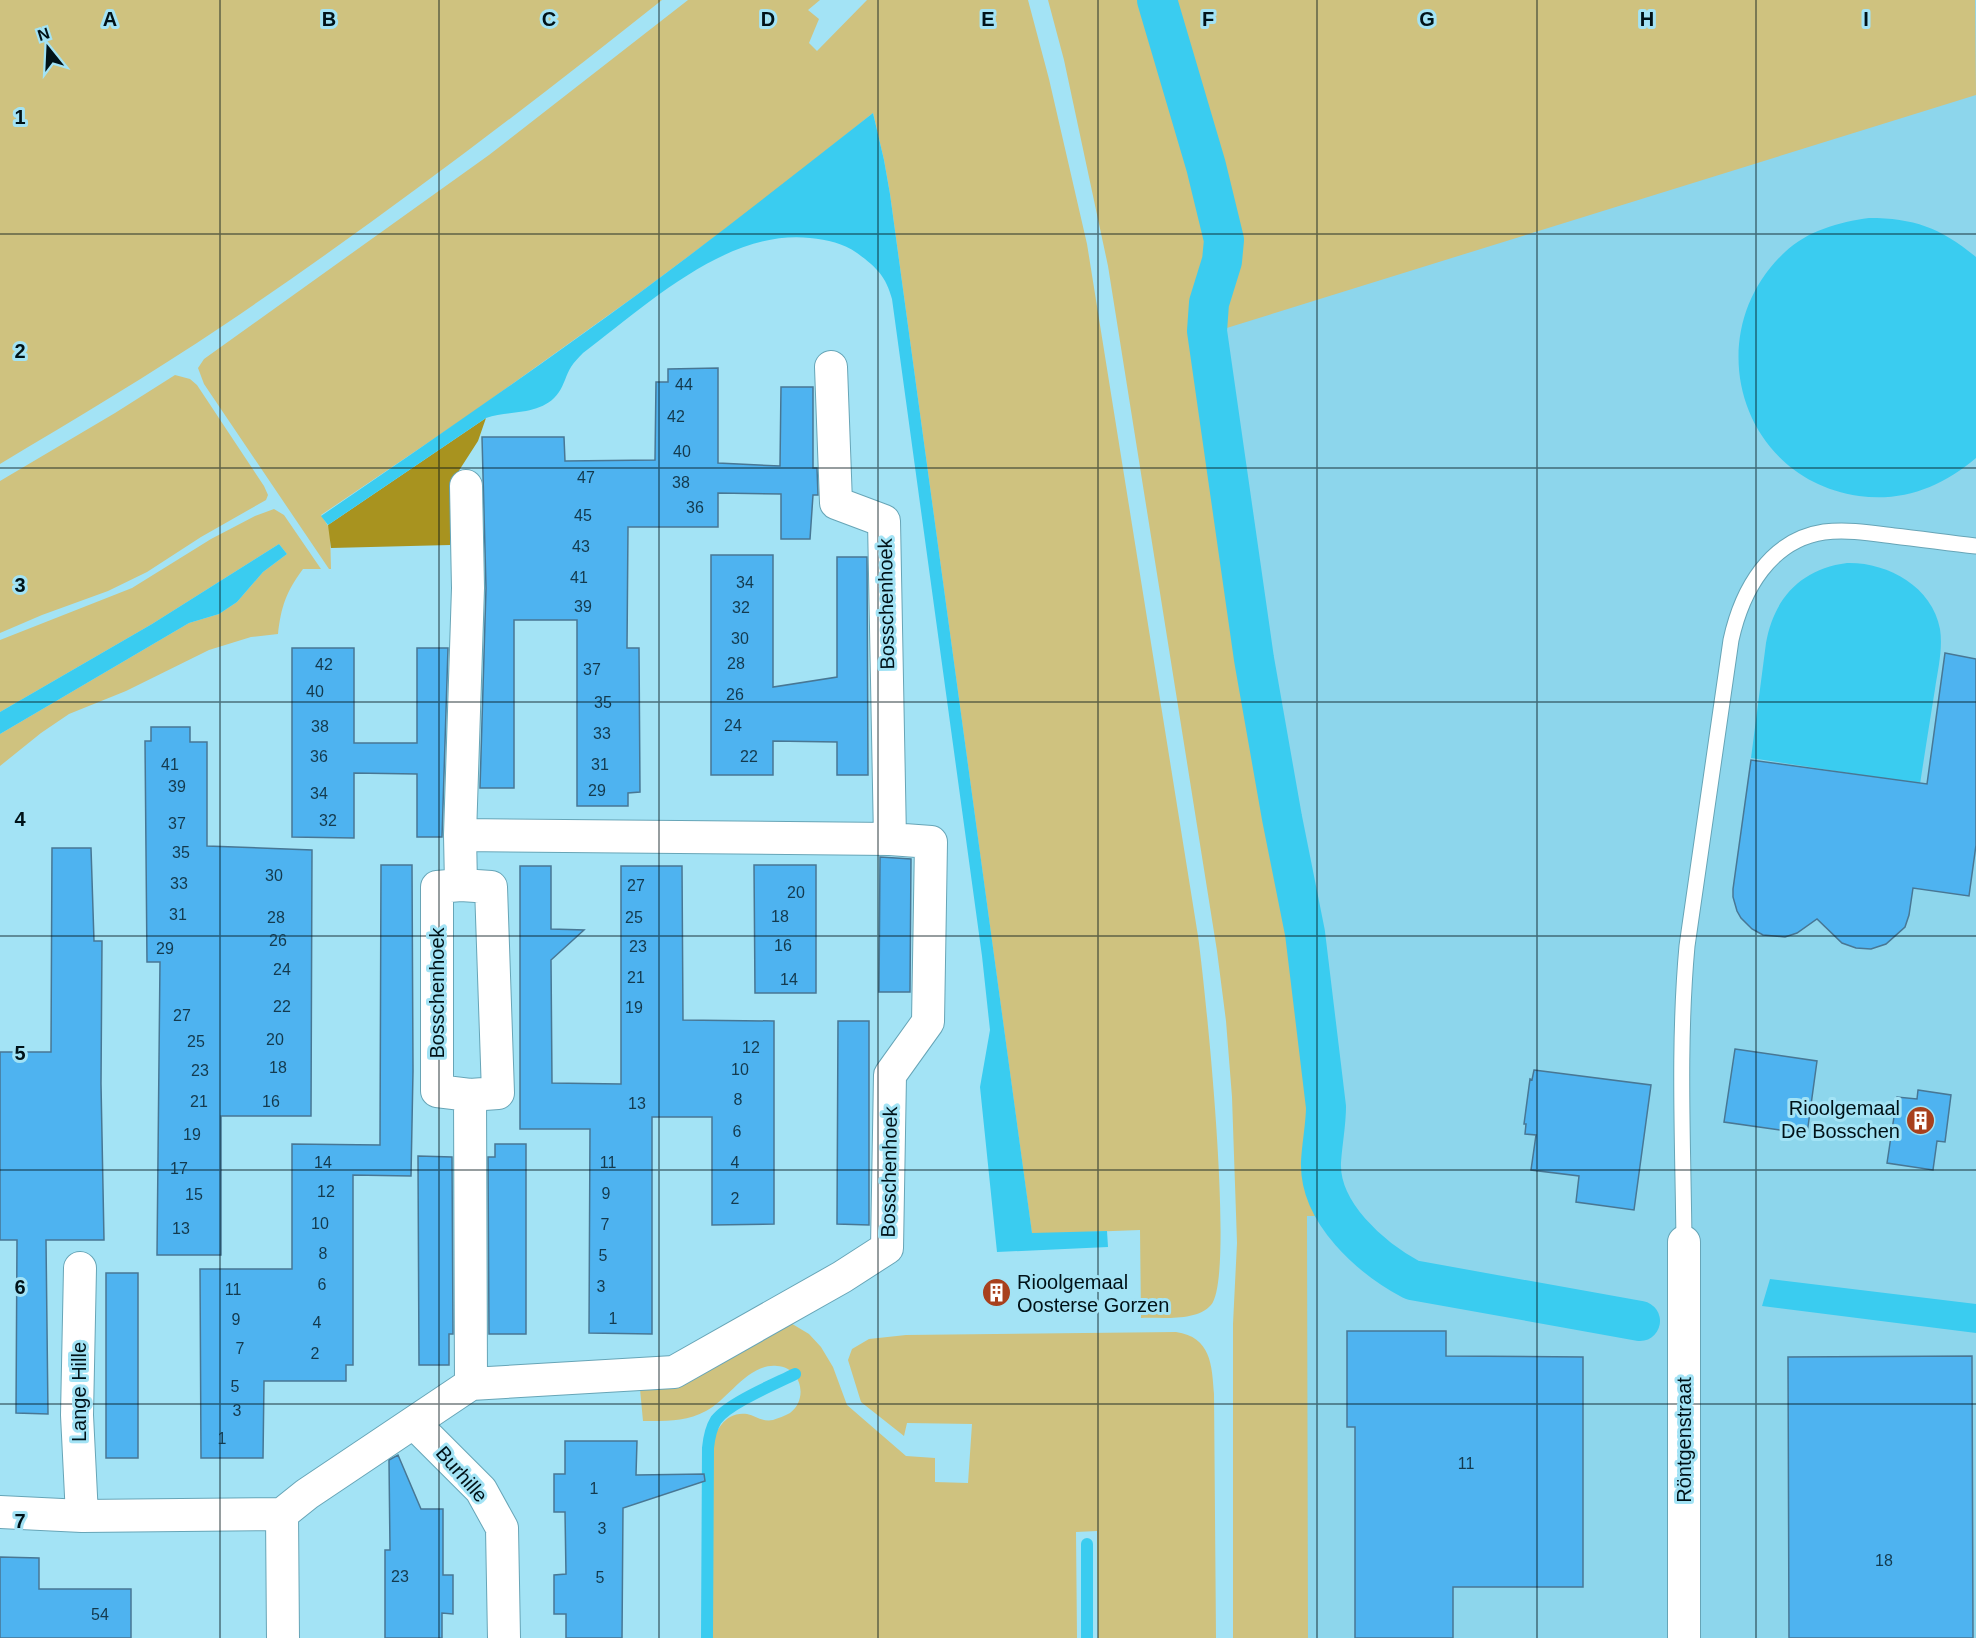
<svg xmlns="http://www.w3.org/2000/svg" width="1976" height="1638" viewBox="0 0 1976 1638" font-family="Arial,sans-serif">
  <style>
    .built { fill: #8dd6ec }
    .green { fill: #cfc27f }
    .forest { fill: #a8931f }
    .water { fill: #3accf0 }
    .lines { fill: none; stroke-linecap: round; stroke-linejoin: round }
    .stream { stroke: #3accf0; stroke-width: 12 }
    .canal { stroke: #3accf0; stroke-width: 40 }
    .building { fill: #4eb3f0; stroke: #487794; stroke-width: 1.5 }
    .lane-casing { stroke: #67a5b7; stroke-width: 17 }
    .street-casing { stroke: #67a5b7; stroke-width: 34 }
    .lane { stroke: #fff; stroke-width: 15 }
    .street { stroke: #fff; stroke-width: 32 }
    .grid { fill: none; stroke: #001218; stroke-width: 1.5; stroke-opacity: 0.55 }
    .labels { text-anchor: middle; stroke-width: 6; stroke-linejoin: round; paint-order: stroke }
    .number-label { font-size: 16px; fill: #143a4e }
    .street-label { font-size: 20px; fill: #001218; stroke: #a3e3f5 }
    .poi-label { font-size: 20px; fill: #001218; stroke: #a3e3f5; text-anchor: end }
    .grid-label { font-size: 20px; text-anchor: middle; font-weight: bold; fill: #001218; stroke: #a3e3f5; stroke-width: 6; stroke-linejoin: round; paint-order: stroke }
  </style>
  <rect width="100%" height="100%" fill="#a3e3f5"/>
  <path class="built" d="M1167,0H1976V1638H1285L1288,1204Z"/>
  <path class="green" d="M0,0H662C520,113 375,223 224,325C151,374 75,419 0,464Z
    M688,0H820L808,10L819,19L809,43L817,51L867,0H1028L1049,79L1087,244L1198,936C1205,986 1236,1278 1211,1305C1196,1322 1162,1317 1141,1318L1140,1230L1032,1234L890,194L884,160L873,113L764,200L638,294L466,417L321,515L330,529L331,569H329L204,384L198,368L204,359L489,155Z
    M1048,0H1148L1202,187L1214,236L1211,263L1202,286L1197,306L1198,323L1246,678L1278,874L1308,1078L1313,1126L1311,1163L1313,1182L1322,1216H1307L1308,1638H1233V1324L1237,1243L1232,1097L1226,1021L1217,951L1108,266L1064,60Z
    M1169,0H1975L1976,95L1217,331L1236,266L1234,211L1228,186Z
    M175,375L190,379L197,385L264,486L268,495L266,500L201,537L147,572L108,591L42,615L0,633V481L115,413Z
    M274,509L284,515L321,569H303C286,592 281,607 278,634L251,637L209,650L126,691L69,714L41,733L0,766V734L189,623L219,614L237,602L263,572L287,554L279,544L152,624L0,712V640L132,588L211,539L255,516Z
    M789,1322L809,1334L821,1347L833,1367L847,1405L906,1456L935,1458V1482L968,1483L972,1424L907,1423L904,1436L861,1402L848,1360L852,1349L869,1339L906,1335L1176,1332C1211,1337 1212,1365 1214,1394L1216,1638H1098L1097,1531L1076,1532L1077,1638H712L711,1448C715,1430 726,1411 747,1414C756,1416 762,1422 773,1420C778,1418 785,1416 790,1413C809,1399 801,1367 777,1366C748,1363 728,1400 706,1411C686,1422 665,1421 643,1421L640,1389Z"/>
  <path class="forest" d="M486,418L478,441L451,483L450,545L331,548L328,525Z"/>
  <path class="water" d="M873,113L884,160L890,194L1032,1233L1107,1231L1108,1247L997,1252L980,1087L990,1030L982,956L892,299C886,276 876,267 857,253C843,243 828,240 810,238C726,229 646,306 583,353C579,357 574,362 571,367C566,375 564,385 559,392C543,416 510,410 486,418L328,525L321,516C428,443 534,370 638,294C718,235 795,174 873,113Z
    M1869,218C1914,218 1941,228 1976,257V458C1942,487 1903,502 1859,496C1739,479 1698,333 1785,252C1807,231 1839,222 1869,218Z
    M279,544L287,554L263,572L237,602L219,614L189,623L0,734V712L152,624Z
    M1847,563C1887,562 1932,586 1940,629C1943,649 1938,669 1935,689C1930,720 1925,752 1920,784L1751,758L1766,643C1774,598 1801,569 1847,563Z
    M1770,1279L1976,1304V1333L1762,1306Z"/>
  <g class="lines">
    <path class="stream" d="M1087,1544V1638
      M707,1638L708,1448C709,1438 711,1428 716,1420C729,1403 775,1384 795,1374"/>
    <path class="canal" d="M1157,0L1206,166L1224,240L1222,261L1209,303L1207,331L1254,659L1282,818L1305,933L1326,1107C1326,1125 1322,1143 1321,1162C1319,1213 1371,1258 1412,1280L1640,1321"/>
  </g>
  <path class="building" d="M718,368V463L780,466L781,387H813V468H817L818,495H813L810,539H781V494L718,493V527H628L627,648H639L640,792L628,793V806H577V620H514V788H480L486,588L482,437H564L565,461L655,460L656,382H668V369Z
    M711,555H773V687L837,677V557H867L868,775H837V742L773,741V775H711Z
    M292,648H354V743H417V648H448L442,837H417V774L354,773V838L292,837Z
    M1945,653L1976,659V845L1969,896L1913,888L1909,915L1905,927L1886,944L1871,949L1856,948L1842,943L1817,919L1797,933L1785,937L1763,935L1752,929L1741,918L1737,911L1733,897V889L1751,760L1927,784Z
    M151,727H190V742H207V846L312,850L311,1116H221V1255H157L160,962H147L145,741H151Z
    M52,848H91L94,941H102L101,1084L104,1240H46L48,1414L16,1413L17,1240H0V1052H51Z
    M880,857L911,859L910,992H879Z
    M381,865H412L413,1071L411,1176L353,1175V1365H346V1381H264L263,1458H201L200,1269H292V1144L380,1145Z
    M754,865H816V993H755Z
    M520,866H551V929L584,930L551,960L552,1083L621,1084V866H682L683,1020L774,1021V1224L712,1225V1117H652V1334L589,1333L590,1129H520Z
    M838,1021H869V1225L837,1224Z
    M1735,1049L1817,1061L1807,1134L1724,1122Z
    M1534,1070L1651,1085L1634,1210L1576,1202L1579,1176L1531,1170L1536,1135L1525,1134L1526,1124H1524L1530,1079L1532,1080Z
    M1918,1090L1951,1095L1945,1142L1937,1141L1933,1170L1887,1163L1897,1097L1917,1099Z
    M495,1144H526V1334H489L488,1157H495Z
    M418,1156L452,1157L453,1334H449V1365H419Z
    M106,1273H138V1458H106Z
    M1347,1331H1446V1356L1583,1357V1587H1453V1638H1355V1427H1347Z
    M1972,1356L1973,1638H1789L1788,1357Z
    M565,1441H637L636,1475L704,1474L705,1481L623,1508L622,1638H566V1614H554V1575L566,1574L565,1512H554V1474H565Z
    M398,1455L421,1509H443V1575H453V1614L442,1613V1638H385V1550H390L389,1460Z
    M0,1557L39,1558V1589H131V1638H0Z"/>
  <g class="lines">
    <defs>
      <path id="lane" d="M1684,1242C1683,1143 1678,1044 1687,946L1731,640C1742,590 1770,540 1824,532C1847,529 1871,533 1894,536C1921,539 1949,543 1976,546"/>
      <path id="street" d="M460,835L890,839
        M461,885L437,887V1091L470,1095
        M1684,1242V1638
        M80,1268L77,1415L82,1516
        M471,1384L674,1372L842,1277L887,1248L890,1075L928,1022L931,842L890,839L884,521L836,503L831,367
        M414,1423L481,1490L502,1528L504,1638
        M0,1512L82,1516L282,1514L283,1638
        M282,1514L307,1494L471,1384L470,1095L498,1093L491,887L461,885L460,835L468,588L466,486"/>
    </defs>
    <use href="#lane" class="lane-casing"/>
    <use href="#street" class="street-casing"/>
    <use href="#lane" class="lane"/>
    <use href="#street" class="street"/>
  </g>
  <path class="grid" d="M220,0V1638M439,0V1638M659,0V1638M878,0V1638M1098,0V1638M1317,0V1638M1537,0V1638M1756,0V1638M0,234H1976M0,468H1976M0,702H1976M0,936H1976M0,1170H1976M0,1404H1976"/>
  <defs>
    <symbol id="building-disc" viewBox="-11 -11 22 22"><circle r="9.5" fill="#a8401d" stroke="#a3e3f5"/><path d="M-4-6H4V6H1V3H-1V6H-4ZM-2.5-4.3h1.7v1.8h-1.7ZM.8-4.3h1.7v1.8H.8ZM-2.5-1h1.7V.8h-1.7ZM.8-1h1.7V.8H.8Z" fill="#fff"/></symbol>
  </defs>
  <g fill-rule="evenodd">
    <use href="#building-disc" x="1904" y="1104" width="33" height="33"/>
    <use href="#building-disc" x="980" y="1276" width="33" height="33"/>
  </g>
  <g class="labels">
    <g class="number-label">
      <text x="684" y="390">44</text>
      <text x="676" y="422">42</text>
      <text x="682" y="457">40</text>
      <text x="586" y="483">47</text>
      <text x="681" y="488">38</text>
      <text x="695" y="513">36</text>
      <text x="583" y="521">45</text>
      <text x="581" y="552">43</text>
      <text x="579" y="583">41</text>
      <text x="745" y="588">34</text>
      <text x="583" y="612">39</text>
      <text x="741" y="613">32</text>
      <text x="740" y="644">30</text>
      <text x="736" y="669">28</text>
      <text x="324" y="670">42</text>
      <text x="592" y="675">37</text>
      <text x="315" y="697">40</text>
      <text x="735" y="700">26</text>
      <text x="603" y="708">35</text>
      <text x="733" y="731">24</text>
      <text x="320" y="732">38</text>
      <text x="602" y="739">33</text>
      <text x="319" y="762">36</text>
      <text x="749" y="762">22</text>
      <text x="170" y="770">41</text>
      <text x="600" y="770">31</text>
      <text x="177" y="792">39</text>
      <text x="597" y="796">29</text>
      <text x="319" y="799">34</text>
      <text x="328" y="826">32</text>
      <text x="177" y="829">37</text>
      <text x="181" y="858">35</text>
      <text x="274" y="881">30</text>
      <text x="179" y="889">33</text>
      <text x="636" y="891">27</text>
      <text x="796" y="898">20</text>
      <text x="178" y="920">31</text>
      <text x="780" y="922">18</text>
      <text x="276" y="923">28</text>
      <text x="634" y="923">25</text>
      <text x="278" y="946">26</text>
      <text x="783" y="951">16</text>
      <text x="638" y="952">23</text>
      <text x="165" y="954">29</text>
      <text x="282" y="975">24</text>
      <text x="636" y="983">21</text>
      <text x="789" y="985">14</text>
      <text x="282" y="1012">22</text>
      <text x="634" y="1013">19</text>
      <text x="182" y="1021">27</text>
      <text x="275" y="1045">20</text>
      <text x="196" y="1047">25</text>
      <text x="751" y="1053">12</text>
      <text x="278" y="1073">18</text>
      <text x="740" y="1075">10</text>
      <text x="200" y="1076">23</text>
      <text x="738" y="1105">8</text>
      <text x="199" y="1107">21</text>
      <text x="271" y="1107">16</text>
      <text x="637" y="1109">13</text>
      <text x="737" y="1137">6</text>
      <text x="192" y="1140">19</text>
      <text x="323" y="1168">14</text>
      <text x="608" y="1168">11</text>
      <text x="735" y="1168">4</text>
      <text x="179" y="1174">17</text>
      <text x="326" y="1197">12</text>
      <text x="606" y="1199">9</text>
      <text x="194" y="1200">15</text>
      <text x="735" y="1204">2</text>
      <text x="320" y="1229">10</text>
      <text x="605" y="1230">7</text>
      <text x="181" y="1234">13</text>
      <text x="323" y="1259">8</text>
      <text x="603" y="1261">5</text>
      <text x="322" y="1290">6</text>
      <text x="601" y="1292">3</text>
      <text x="233" y="1295">11</text>
      <text x="613" y="1324">1</text>
      <text x="236" y="1325">9</text>
      <text x="317" y="1328">4</text>
      <text x="240" y="1354">7</text>
      <text x="315" y="1359">2</text>
      <text x="235" y="1392">5</text>
      <text x="237" y="1416">3</text>
      <text x="222" y="1444">1</text>
      <text x="1466" y="1469">11</text>
      <text x="594" y="1494">1</text>
      <text x="602" y="1534">3</text>
      <text x="1884" y="1566">18</text>
      <text x="400" y="1582">23</text>
      <text x="600" y="1583">5</text>
      <text x="100" y="1620">54</text>
    </g>
    <g class="street-label">
      <text transform="translate(886 604) rotate(-91)" y="7">Bosschenhoek</text>
      <text transform="translate(437 993) rotate(-90)" y="7">Bosschenhoek</text>
      <text transform="translate(889 1172) rotate(-89)" y="7">Bosschenhoek</text>
      <text transform="translate(79 1392) rotate(-90)" y="7">Lange Hille</text>
      <text transform="translate(1684 1440) rotate(-90)" y="7">Röntgenstraat</text>
      <text transform="translate(462 1474) rotate(49)" y="7">Burhille</text>
    </g>
    <g class="poi-label">
      <text x="1900" y="1115">Rioolgemaal<tspan x="1900" dy="23">De Bosschen</tspan></text>
      <text x="1017" y="1289" text-anchor="start">Rioolgemaal<tspan x="1017" dy="23">Oosterse Gorzen</tspan></text>
    </g>
  </g>
  <g class="grid-label">
    <text x="110" y="26">A</text>
    <text x="329" y="26">B</text>
    <text x="549" y="26">C</text>
    <text x="768" y="26">D</text>
    <text x="988" y="26">E</text>
    <text x="1208" y="26">F</text>
    <text x="1427" y="26">G</text>
    <text x="1647" y="26">H</text>
    <text x="1866" y="26">I</text>
    <text x="20" y="124">1</text>
    <text x="20" y="358">2</text>
    <text x="20" y="592">3</text>
    <text x="20" y="826">4</text>
    <text x="20" y="1060">5</text>
    <text x="20" y="1294">6</text>
    <text x="20" y="1528">7</text>
  </g>
  <g transform="translate(48 48) rotate(342)" stroke="#a3e3f5" stroke-width="4.5" paint-order="stroke">
  <path d="M0-4.5L10 22L0 15L-10 22Z" fill="#001218"/>
  <text y="-9" font-size="16" font-weight="bold" text-anchor="middle" fill="#001218">N</text>
  </g>
</svg>
